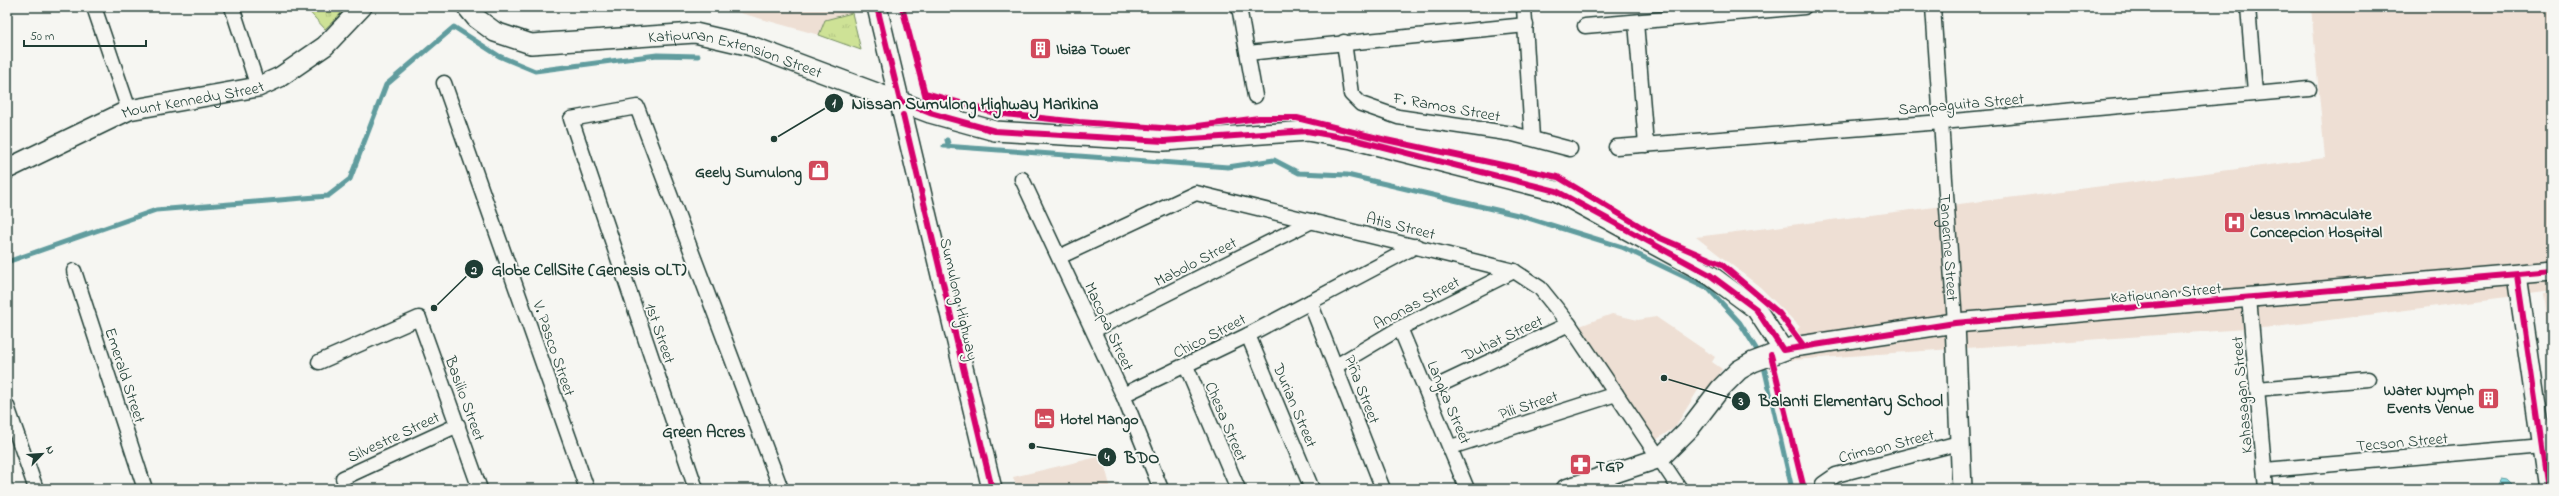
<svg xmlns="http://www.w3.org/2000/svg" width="2559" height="496" viewBox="0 0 2559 496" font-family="'Indie Flower',sans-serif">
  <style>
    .built { fill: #eedfd4 }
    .grass { fill: url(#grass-tufts); stroke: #769065 }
    .water { fill: url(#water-rules); stroke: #609c9e }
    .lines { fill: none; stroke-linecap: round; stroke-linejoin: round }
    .stream { stroke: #609c9e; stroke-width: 5 }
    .street-casing { stroke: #1f3d34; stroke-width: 17 }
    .secondary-casing { stroke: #1f3d34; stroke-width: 22 }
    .street { stroke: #f6f6f2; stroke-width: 14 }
    .secondary { stroke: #f6f6f2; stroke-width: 19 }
    .cycleway-casing { stroke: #f6f6f2; stroke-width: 8 }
    .cycleway { stroke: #d6006c; stroke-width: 6 }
    .labels { text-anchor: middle; stroke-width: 4; stroke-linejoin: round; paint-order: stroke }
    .poi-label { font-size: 16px; font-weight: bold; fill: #1f3d34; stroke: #f6f6f2; text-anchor: start }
    .street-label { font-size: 16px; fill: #1f3d34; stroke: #f6f6f2 }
    .neighbourhood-label { font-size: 17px; font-weight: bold; fill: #1f3d34; stroke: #f6f6f2 }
    .leader { fill: none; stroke: #1f3d34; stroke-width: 1.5 }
    .callout-dot { fill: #1f3d34; stroke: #f6f6f2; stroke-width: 1.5 }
    .mark-label { font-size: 12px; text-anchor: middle; font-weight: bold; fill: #fff }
    .callout-label { font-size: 17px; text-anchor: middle; font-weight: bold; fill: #1f3d34; stroke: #f6f6f2; stroke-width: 4; stroke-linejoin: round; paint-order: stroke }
  </style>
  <defs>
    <pattern id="grass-tufts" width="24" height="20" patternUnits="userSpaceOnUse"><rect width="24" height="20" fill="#cee296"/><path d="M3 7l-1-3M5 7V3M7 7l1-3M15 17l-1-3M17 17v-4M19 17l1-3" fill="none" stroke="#b0c382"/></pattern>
    <pattern id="water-rules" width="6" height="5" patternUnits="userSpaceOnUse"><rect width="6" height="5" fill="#8bdce5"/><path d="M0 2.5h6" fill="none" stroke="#78bec5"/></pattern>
  </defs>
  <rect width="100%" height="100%" fill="#f6f6f2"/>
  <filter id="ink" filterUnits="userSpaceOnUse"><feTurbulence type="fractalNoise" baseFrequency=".025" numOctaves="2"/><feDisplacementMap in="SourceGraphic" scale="8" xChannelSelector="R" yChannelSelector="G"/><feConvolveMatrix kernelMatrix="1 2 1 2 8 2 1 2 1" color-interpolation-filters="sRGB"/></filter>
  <g filter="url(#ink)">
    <path class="built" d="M507,7H616L542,12L514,11Z
      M719,7H851L861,50L819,35Z
      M2311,7H2552V291L2275,327L1777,361L1775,350L1800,327L1760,287L1696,237L2325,158Z
      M2552,293V362L2543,294Z
      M1612,314L1638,320L1656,317L1715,357L1712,362L1722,369L1707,392L1700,387L1675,427L1656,440L1577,327Z
      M1102,456L1111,489H1017L1013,477Z"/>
    <path class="grass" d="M305,7H348L325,29Z
      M852,13L861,50L819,35L825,20Z"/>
    <path class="water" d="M2502,479L2508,480L2513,485V489H2496Z"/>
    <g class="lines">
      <path class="stream" d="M947,140L949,147
        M944,146L1228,167L1274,160L1299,173L1347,175L1522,216L1622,247L1708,288L1740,323L1762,358L1792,489
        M7,262L156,210L328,196L350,179L386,85L454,27L499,56L535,71L657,55L698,56"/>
      <defs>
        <g id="street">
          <path d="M94,7L129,110"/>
          <path d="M232,7L258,87"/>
          <path d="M1239,7L1255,96"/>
          <path d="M1524,7L1532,138"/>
          <path id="s1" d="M1933,7L1955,323"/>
          <path d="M2248,7L2255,92"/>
          <path d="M1636,22L1646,145"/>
          <path d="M1585,26L1804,7"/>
          <path d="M1344,42L1351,94L1361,104L1398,117L1513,134L1570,149"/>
          <path d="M1248,53L1526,25"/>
          <path d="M444,83L587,489"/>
          <path d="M1616,147L1942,122L2309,89"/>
          <path d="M1022,179L1123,395L1161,489"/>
          <path d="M1059,257L1196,193L1514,271L1540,288L1569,324L1680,489"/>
          <path d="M74,271L145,489"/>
          <path d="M2249,298L2266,489"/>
          <path d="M1310,302L1383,489"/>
          <path d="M1400,328L1467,489"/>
          <path d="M1094,330L1312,221"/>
          <path d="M1248,335L1312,489"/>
          <path d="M319,362L419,318L480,489"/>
          <path d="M1186,366L1238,489"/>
          <path d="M1336,366L1400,328L1514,271"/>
          <path d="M2257,389L2368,379"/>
          <path d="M1427,391L1569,324"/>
          <path d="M1123,395L1248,335L1416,246"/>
          <path d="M7,406L36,489"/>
          <path d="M1451,447L1616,394"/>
          <path d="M2265,470L2542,446"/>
          <path d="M343,478L458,425"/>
          <path d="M696,489L571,119L637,107L781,489"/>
          <path d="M1823,489V484L1836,475L1959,443"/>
        </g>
        <g id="secondary">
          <path id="s2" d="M467,7L476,18L495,32L531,44L695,33L751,46L930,113L995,131L1164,141L1307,131L1352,139L1556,191L1710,275L1756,309L1783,350"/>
          <path d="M877,7L992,489"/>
          <path id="s3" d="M7,169L129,110L258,87L280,77L325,46L362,7"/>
          <path d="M2517,275L2548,489"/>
          <path d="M1955,323L1962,489"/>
          <path d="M1566,489L1660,458L1690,428L1720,389L1739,370L1753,362L1793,347L1955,323L2552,271"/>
        </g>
      </defs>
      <use href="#street" class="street-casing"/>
      <use href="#secondary" class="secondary-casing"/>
      <use href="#street" class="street"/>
      <use href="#secondary" class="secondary"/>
      <defs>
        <path id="cycleway" d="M877,7L900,101L930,113L995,131L1164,141L1307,131L1352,139L1556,191L1710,275L1756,309L1783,350L1955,323L2552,271
          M902,7L930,113
          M925,93L995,113L1079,122L1175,129L1259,118H1297L1386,140L1558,177L1658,237L1721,264L1779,313L1803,345
          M903,115L992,489
          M2517,275L2548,489
          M1771,355L1804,489"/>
      </defs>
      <use href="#cycleway" class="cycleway-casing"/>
      <use href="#cycleway" class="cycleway"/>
    </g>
  </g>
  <defs>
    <symbol id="building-square" viewBox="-11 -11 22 22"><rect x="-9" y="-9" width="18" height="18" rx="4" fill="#d1495b" stroke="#f6f6f2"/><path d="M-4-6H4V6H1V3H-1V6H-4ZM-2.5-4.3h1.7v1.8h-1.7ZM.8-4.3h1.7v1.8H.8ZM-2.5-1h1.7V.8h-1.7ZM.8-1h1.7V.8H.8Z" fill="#fff"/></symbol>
    <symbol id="shop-square" viewBox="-11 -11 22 22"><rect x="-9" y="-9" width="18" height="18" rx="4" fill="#d1495b" stroke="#f6f6f2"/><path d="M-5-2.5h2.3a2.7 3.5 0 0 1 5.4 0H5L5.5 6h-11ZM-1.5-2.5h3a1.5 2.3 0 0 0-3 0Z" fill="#fff"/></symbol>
    <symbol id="hospital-square" viewBox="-11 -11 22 22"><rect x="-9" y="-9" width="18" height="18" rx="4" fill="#d1495b" stroke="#f6f6f2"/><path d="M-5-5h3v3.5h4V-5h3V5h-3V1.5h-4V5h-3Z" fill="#fff"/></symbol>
    <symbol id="hotel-square" viewBox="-11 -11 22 22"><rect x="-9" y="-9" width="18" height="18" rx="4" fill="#d1495b" stroke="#f6f6f2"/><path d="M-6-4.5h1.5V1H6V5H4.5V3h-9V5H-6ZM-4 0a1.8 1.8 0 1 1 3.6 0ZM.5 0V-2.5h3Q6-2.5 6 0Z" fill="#fff"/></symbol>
    <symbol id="pharmacy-square" viewBox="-11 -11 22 22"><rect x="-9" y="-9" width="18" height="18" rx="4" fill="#d1495b" stroke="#f6f6f2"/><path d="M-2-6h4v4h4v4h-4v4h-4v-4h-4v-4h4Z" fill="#fff"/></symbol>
  </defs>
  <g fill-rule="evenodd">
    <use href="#building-square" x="1028" y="36" width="25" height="25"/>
    <use href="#shop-square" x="806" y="158" width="25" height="25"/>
    <use href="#hospital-square" x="2222" y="210" width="25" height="25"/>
    <use href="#building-square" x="2476" y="386" width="25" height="25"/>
    <use href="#hotel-square" x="1032" y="406" width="25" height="25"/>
    <use href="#pharmacy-square" x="1568" y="452" width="25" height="25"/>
  </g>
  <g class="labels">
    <g class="poi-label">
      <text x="1056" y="54">Ibiza Tower</text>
      <text x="802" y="177" text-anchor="end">Geely Sumulong</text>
      <text x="2250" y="219">Jesus Immaculate<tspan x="2250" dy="18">Concepcion Hospital</tspan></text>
      <text x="2474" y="395" text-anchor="end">Water Nymph<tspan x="2474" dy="18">Events Venue</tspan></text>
      <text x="1060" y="424">Hotel Mango</text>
      <text x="1596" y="471">TGP</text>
    </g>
    <g class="street-label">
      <text dy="6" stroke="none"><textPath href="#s2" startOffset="283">Katipunan Extension Street</textPath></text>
      <text dy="6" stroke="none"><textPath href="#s3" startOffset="200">Mount Kennedy Street</textPath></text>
      <text transform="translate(1961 103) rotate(-5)" y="6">Sampaguita Street</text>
      <text transform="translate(1447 106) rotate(10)" y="6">F. Ramos Street</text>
      <text transform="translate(1401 225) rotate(14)" y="6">Atis Street</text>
      <text dy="6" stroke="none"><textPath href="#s1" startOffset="241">Tangerine Street</textPath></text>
      <text transform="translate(1195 261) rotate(-27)" y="6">Mabolo Street</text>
      <text transform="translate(2166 292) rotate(-5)" y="6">Katipunan Street</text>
      <text transform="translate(960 299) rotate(77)" y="6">Sumulong Highway</text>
      <text transform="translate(1416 302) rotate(-28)" y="6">Anonas Street</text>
      <text transform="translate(1110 326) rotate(65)" y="6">Macopa Street</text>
      <text transform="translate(661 333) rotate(71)" y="6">1st Street</text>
      <text transform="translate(1209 335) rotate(-27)" y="6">Chico Street</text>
      <text transform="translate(1502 337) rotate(-25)" y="6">Duhat Street</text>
      <text transform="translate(555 348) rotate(71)" y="6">V. Pasco Street</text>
      <text transform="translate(126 375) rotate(72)" y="6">Emerald Street</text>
      <text transform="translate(1363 389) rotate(69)" y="6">Piña Street</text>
      <text transform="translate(2241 395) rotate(-95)" y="6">Kahasagan Street</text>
      <text transform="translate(466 398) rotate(70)" y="6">Basilio Street</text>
      <text transform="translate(1450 402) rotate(67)" y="6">Langka Street</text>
      <text transform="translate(1528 404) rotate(-18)" y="6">Pili Street</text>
      <text transform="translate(1296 405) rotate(67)" y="6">Durian Street</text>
      <text transform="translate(1227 421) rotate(67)" y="6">Chesa Street</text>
      <text transform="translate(393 436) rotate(-25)" y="6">Silvestre Street</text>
      <text transform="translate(2402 441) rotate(-5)" y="6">Tecson Street</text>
      <text transform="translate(1886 445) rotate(-14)" y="6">Crimson Street</text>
    </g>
    <g class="neighbourhood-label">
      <text x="704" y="437">Green Acres</text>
    </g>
  </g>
  <path class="leader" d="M774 139L834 103M434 308L474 269M1664 378L1741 401M1032 446L1107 457"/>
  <g class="callout-dot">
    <circle cx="774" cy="139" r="4"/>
    <circle cx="434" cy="308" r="4"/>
    <circle cx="1664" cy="378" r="4"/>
    <circle cx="1032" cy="446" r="4"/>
    <circle cx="834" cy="103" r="10"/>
    <circle cx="474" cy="269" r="10"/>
    <circle cx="1741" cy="401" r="10"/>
    <circle cx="1107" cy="457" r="10"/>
  </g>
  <g class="mark-label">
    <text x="834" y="107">1</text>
    <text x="474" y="274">2</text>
    <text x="1741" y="405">3</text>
    <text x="1107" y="461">4</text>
  </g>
  <g class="callout-label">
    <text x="975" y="109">Nissan Sumulong Highway Marikina</text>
    <text x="589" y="275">Globe CellSite (Genesis OLT)</text>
    <text x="1851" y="406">Balanti Elementary School</text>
    <text x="1142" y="463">BDO</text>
  </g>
  <rect width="2559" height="496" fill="none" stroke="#f6f6f2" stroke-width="24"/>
  <rect x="12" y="12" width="2535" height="472" fill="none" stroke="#1f3d34" stroke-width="1.5" filter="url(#ink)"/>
  <g transform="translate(42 454) rotate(65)" stroke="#f6f6f2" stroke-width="3" paint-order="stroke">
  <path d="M0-3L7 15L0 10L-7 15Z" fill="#1f3d34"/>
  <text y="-6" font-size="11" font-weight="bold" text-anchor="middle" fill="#1f3d34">N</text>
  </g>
  <path d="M24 40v6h122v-6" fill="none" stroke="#1f3d34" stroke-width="2"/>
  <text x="30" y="40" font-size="12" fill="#1f3d34" stroke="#f6f6f2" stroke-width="3" paint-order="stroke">50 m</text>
</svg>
